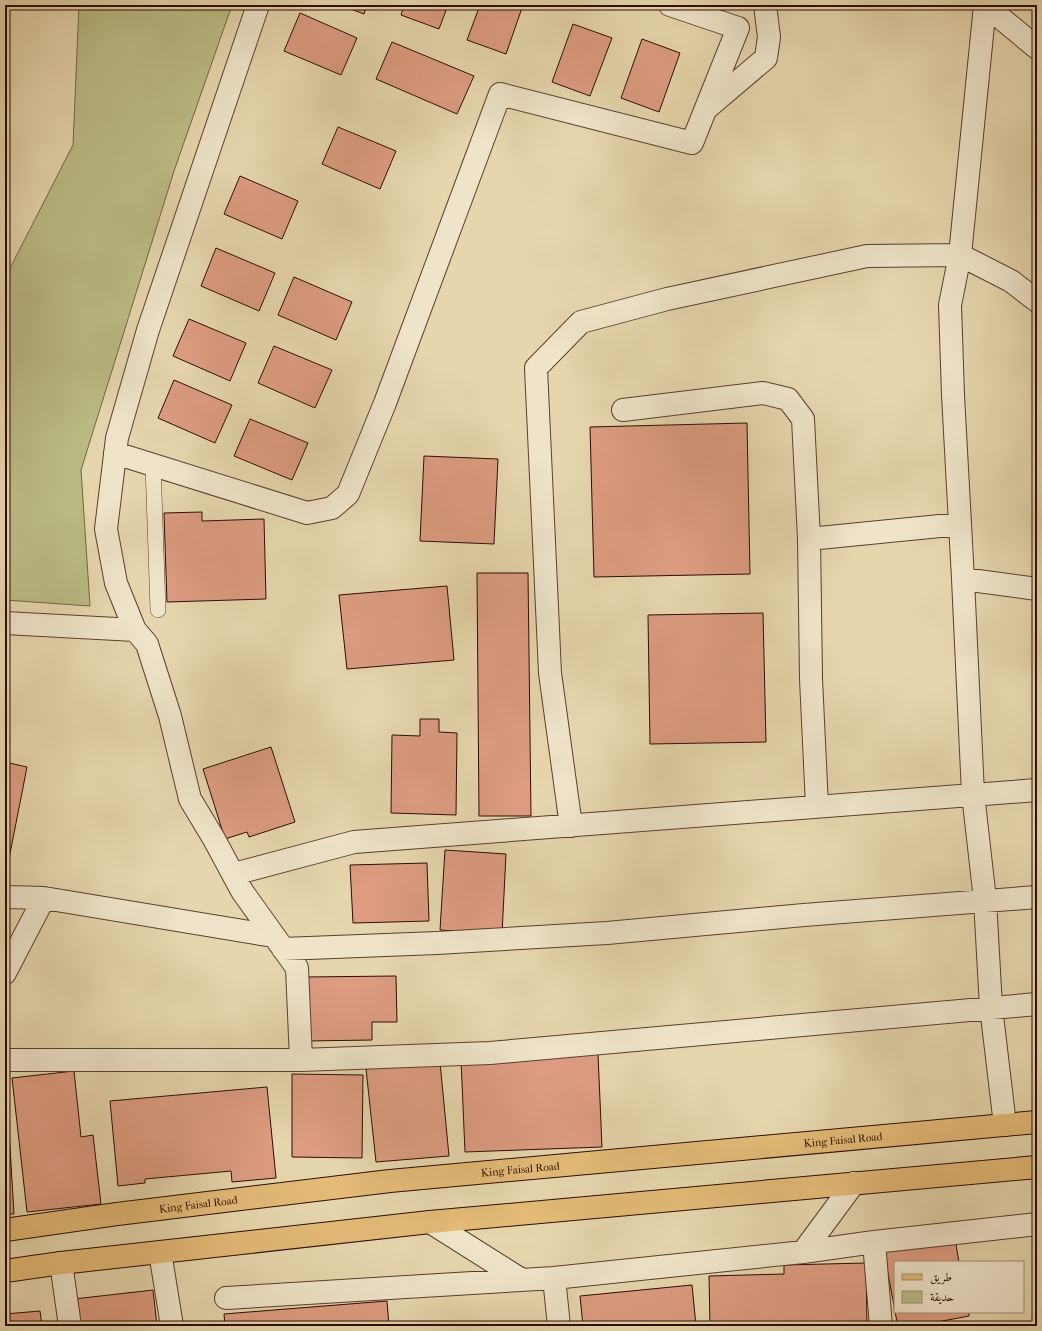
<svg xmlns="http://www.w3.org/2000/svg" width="1042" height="1331" viewBox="0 0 1042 1331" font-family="'IM FELL French Canon',Amiri,serif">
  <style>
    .green { fill: #bbbc86; stroke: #746443 }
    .building { fill: #dd9c82; stroke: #2c0d00 }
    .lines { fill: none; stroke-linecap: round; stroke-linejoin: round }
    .service-casing { stroke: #5a3f2c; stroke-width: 16 }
    .minor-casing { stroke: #5a3f2c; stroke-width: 24 }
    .primary-casing { stroke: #2c0d00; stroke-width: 24 }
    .service { stroke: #efe4ca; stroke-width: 15 }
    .minor { stroke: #efe4ca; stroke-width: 22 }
    .primary { stroke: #e3bb77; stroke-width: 22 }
    .labels { text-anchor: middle; stroke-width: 4; stroke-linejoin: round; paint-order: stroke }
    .street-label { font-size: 11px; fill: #2c0d00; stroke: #efe4ca }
  </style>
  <rect width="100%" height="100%" fill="#e6d6ae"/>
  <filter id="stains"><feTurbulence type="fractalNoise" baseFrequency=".005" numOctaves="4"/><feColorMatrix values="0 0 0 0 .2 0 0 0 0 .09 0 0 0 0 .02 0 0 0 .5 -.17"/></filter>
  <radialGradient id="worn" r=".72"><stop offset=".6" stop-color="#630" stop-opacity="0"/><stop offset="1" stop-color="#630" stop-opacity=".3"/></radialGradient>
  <path class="green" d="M79,5H232L174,171L81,470L90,606L5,600V278L73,145Z"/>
  <path class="building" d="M340,5H367L364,14Z
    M404,5H448L439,29L401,15Z
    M480,5H523L506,54L467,40Z
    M300,13L357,38L341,75L284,51Z
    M573,24L612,38L590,96L552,82Z
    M642,39L680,53L659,112L621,98Z
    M392,42L474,76L457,114L376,79Z
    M338,127L396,151L380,189L322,164Z
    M240,176L298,201L282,239L224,214Z
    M216,248L275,273L259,311L201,286Z
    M294,277L352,302L336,340L278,315Z
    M189,319L246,343L230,381L173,356Z
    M274,346L332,370L315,408L258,383Z
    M174,380L232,405L215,443L158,418Z
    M250,419L308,443L292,480L234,456Z
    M747,423L750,574L594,577L590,427Z
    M424,456L498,459L494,544L420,541Z
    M202,512V521L264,519L266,599L167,602L164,513Z
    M477,573H528L531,816H479Z
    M447,586L454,660L347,669L339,595Z
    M763,613L766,742L650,744L648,615Z
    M420,719H439V732L457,733L456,815L391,813L392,735L420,736Z
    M271,747L295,822L249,837L247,832L225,839L203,769Z
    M5,762L27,767L6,874H5Z
    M445,850L506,854L502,934L440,930Z
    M427,863L429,921L353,923L350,865Z
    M396,976L397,1022H372V1040L306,1041L305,977Z
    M598,1054L602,1147L465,1152L461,1060Z
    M440,1062L449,1156L376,1162L366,1069Z
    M74,1071L81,1137L93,1135L101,1204L27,1212L12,1078Z
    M292,1074L363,1075L362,1158L292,1157Z
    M5,1080H6L14,1214H5Z
    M267,1087L276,1178L232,1182L231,1171L145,1179V1183L118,1186L110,1101Z
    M955,1239L959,1262H895V1311L884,1252Z
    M866,1263L867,1326H710L709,1276L784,1274V1265Z
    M692,1285L696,1326H583L580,1296Z
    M153,1290L157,1326H78L74,1299Z
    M387,1301L389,1326H225L224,1314Z
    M40,1311L42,1326H5V1314Z
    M895,1312H969V1316L916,1326H898Z"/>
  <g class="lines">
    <defs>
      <path id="service" d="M153,464L158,610"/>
      <path id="minor" d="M258,5L148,330L117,438L106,529L116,583L135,630L147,644L170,716L190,799L214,839L242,891L297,968L301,1060
        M985,5L960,255L950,305L953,395L963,579L973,794L985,900L991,1007L1005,1125
        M985,5L1037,48
        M707,108L766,58L769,37L765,5
        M623,410L763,393L788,399L803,419L809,539L811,679L817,806
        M115,453L307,513L332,508L348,494L385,403L500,94L692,143L738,28L670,5
        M809,539L960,524
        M963,579L1037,589
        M5,623L135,630
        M571,826L550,673L536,368L581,322L667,299L867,256L960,255L1011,281L1037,301
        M234,874L354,842L1037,790
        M5,897L44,898L273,936
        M283,949L437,943L607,933L804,915L1037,897
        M5,973L44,898
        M5,1060H301L490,1053L1037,1004
        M430,1222L522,1280
        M874,1242L881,1326
        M160,1252L172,1326
        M803,1252L854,1183
        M61,1263L70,1326
        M554,1278L559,1326
        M226,1298L554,1278L803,1252L874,1242L1037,1224"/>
      <g id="primary">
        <path id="s1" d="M5,1230L117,1214L390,1181L1037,1122"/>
        <path d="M5,1271L61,1263L430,1222L1037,1167"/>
      </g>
    </defs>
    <use href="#service" class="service-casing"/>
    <use href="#minor" class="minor-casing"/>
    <use href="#primary" class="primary-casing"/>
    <use href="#service" class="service"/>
    <use href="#minor" class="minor"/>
    <use href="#primary" class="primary"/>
  </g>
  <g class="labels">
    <g class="street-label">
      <text dy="4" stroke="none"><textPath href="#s1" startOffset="843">King Faisal Road</textPath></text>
      <text dy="4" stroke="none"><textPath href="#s1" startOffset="519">King Faisal Road</textPath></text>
      <text dy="4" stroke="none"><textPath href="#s1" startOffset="195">King Faisal Road</textPath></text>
    </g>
  </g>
  <rect width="1042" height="1331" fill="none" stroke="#e6d6ae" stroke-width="20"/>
  <rect x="6" y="6" width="1030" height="1319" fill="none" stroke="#2c0d00" stroke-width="2"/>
  <rect x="10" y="10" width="1022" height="1311" fill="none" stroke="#2c0d00"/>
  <rect x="894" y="1261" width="130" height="52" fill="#efe4ca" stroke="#a18e79"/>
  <rect x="902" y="1274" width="20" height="6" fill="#e3bb77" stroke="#a18e79"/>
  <text x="930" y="1281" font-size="12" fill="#2c0d00">طريق</text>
  <rect x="902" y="1291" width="20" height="12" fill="#bbbc86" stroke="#a18e79"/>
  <text x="930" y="1301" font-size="12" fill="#2c0d00">حديقة</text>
  <rect width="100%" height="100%" filter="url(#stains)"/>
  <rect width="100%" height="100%" fill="url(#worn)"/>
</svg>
